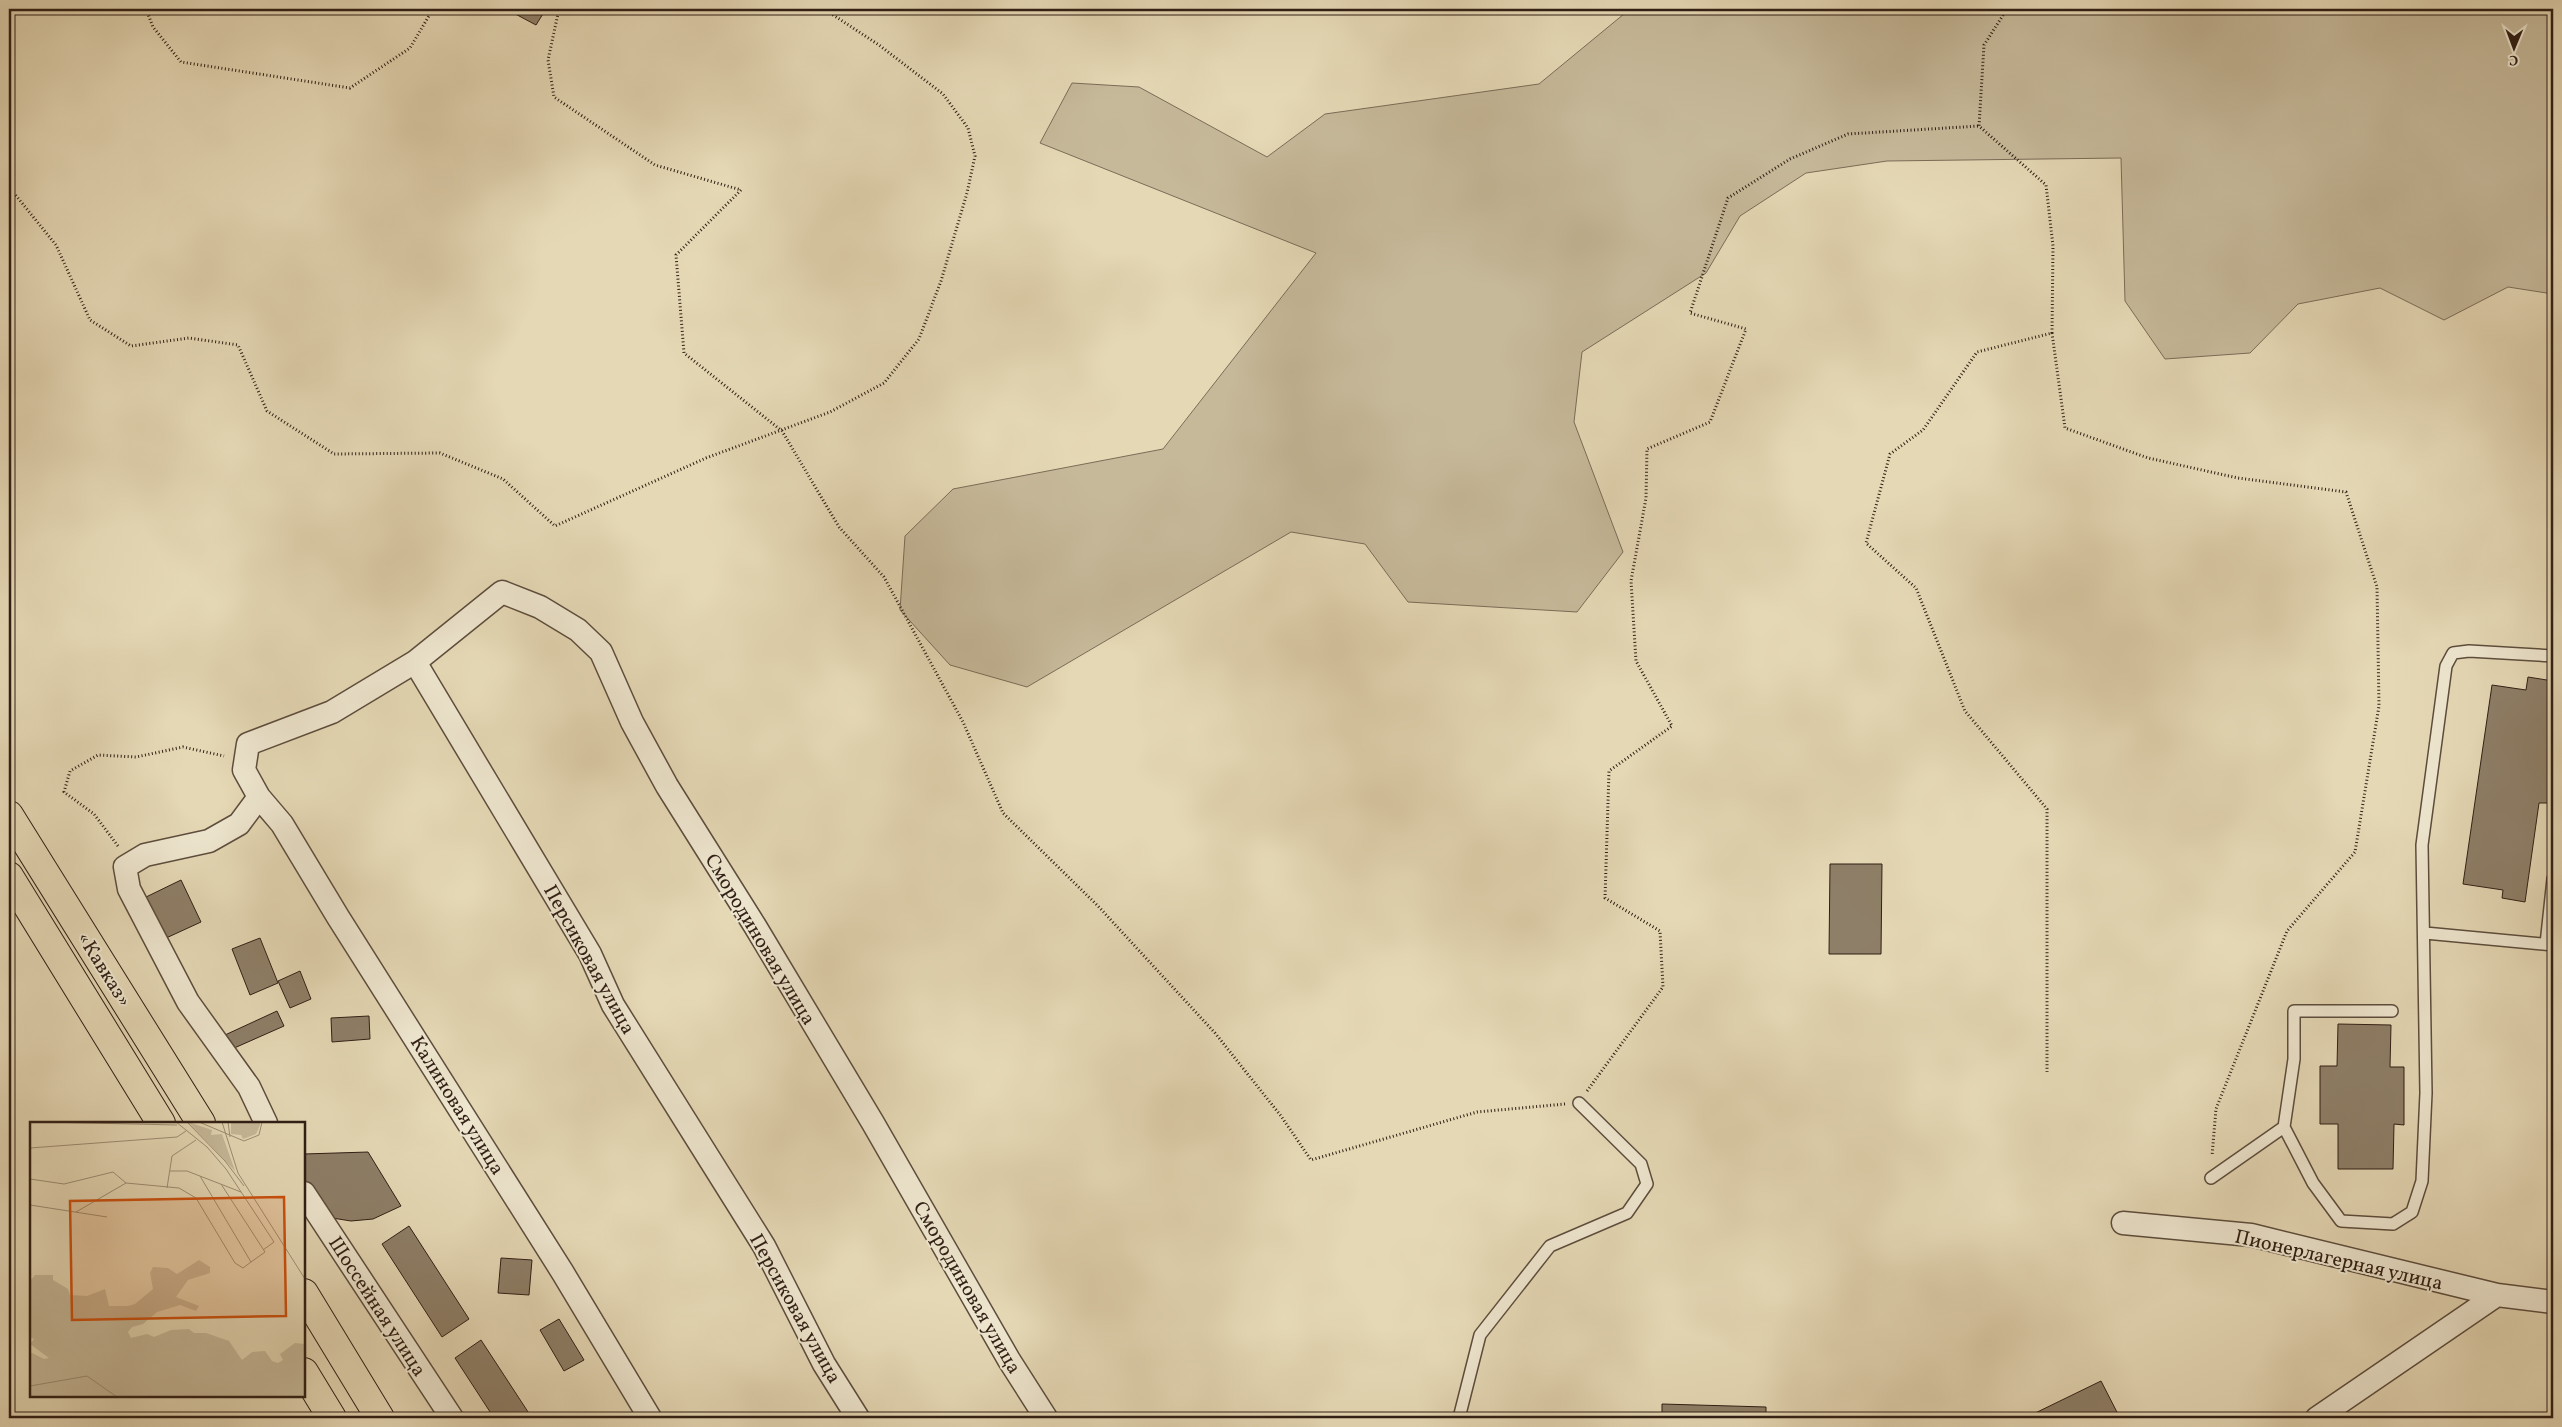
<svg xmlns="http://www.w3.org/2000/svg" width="2562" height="1427" viewBox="0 0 2562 1427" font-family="Vollkorn,serif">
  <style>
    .green { fill: #c6b99a; stroke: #7b6c58 }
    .building { fill: #8e7f68; stroke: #301f15 }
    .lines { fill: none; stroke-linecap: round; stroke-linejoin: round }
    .service-casing { stroke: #5d4d3d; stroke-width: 14 }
    .minor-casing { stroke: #5d4d3d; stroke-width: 25 }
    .trunk-casing { stroke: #301f15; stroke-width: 30 }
    .path { stroke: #301f15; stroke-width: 3; stroke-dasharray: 1 2.5; stroke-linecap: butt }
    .service { stroke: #eee6cf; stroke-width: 11 }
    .minor { stroke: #eee6cf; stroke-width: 22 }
    .trunk { stroke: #e5d8b5; stroke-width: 28 }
    .labels { text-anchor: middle; stroke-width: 4; stroke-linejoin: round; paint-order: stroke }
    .street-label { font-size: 20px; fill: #301f15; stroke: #eee6cf }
    .inset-road { fill: none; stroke: #9d8e75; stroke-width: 1 }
    .view { fill: #cc500d; fill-opacity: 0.15; stroke: #cc500d; stroke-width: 2.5 }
    .inset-edge { fill: none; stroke: #301f15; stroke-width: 2.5 }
  </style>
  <rect width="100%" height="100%" fill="#e5d8b5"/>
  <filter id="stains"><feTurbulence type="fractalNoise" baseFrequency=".004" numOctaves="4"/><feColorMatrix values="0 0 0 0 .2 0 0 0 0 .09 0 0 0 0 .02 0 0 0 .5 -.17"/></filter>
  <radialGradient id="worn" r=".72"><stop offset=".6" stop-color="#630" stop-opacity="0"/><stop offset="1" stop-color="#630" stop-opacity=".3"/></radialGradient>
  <path class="green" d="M1630,9H2553V294L2508,287L2444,320L2380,288L2298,304L2250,353L2165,359L2125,301L2121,158L1887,161L1806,173L1740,216L1706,273L1582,352L1574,422L1623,552L1577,612L1408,602L1365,544L1291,532L1027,687L950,665L900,610L905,536L953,489L1163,449L1316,253L1040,143L1072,83L1139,87L1267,157L1325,114L1539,84Z"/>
  <path class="building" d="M506,9H546L536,25Z
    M2528,677L2553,681V701L2548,736H2553V803H2539L2525,902L2502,898L2503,890L2463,884L2492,685L2526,690Z
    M1830,864H1882L1881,954H1829Z
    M181,880L201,922L164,939L144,898Z
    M260,938L278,983L250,995L232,949Z
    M300,971L311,999L290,1008L278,981Z
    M277,1011L284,1026L232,1049L225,1035Z
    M369,1016L370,1039L332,1042L331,1018Z
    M2338,1024L2391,1025L2390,1067H2404V1125L2394,1124L2393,1169H2338V1124H2320V1066H2337Z
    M368,1152L401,1206L373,1219L351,1221L326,1217L304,1179V1154Z
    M409,1226L469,1319L442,1337L382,1244Z
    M501,1258L532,1260L529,1295L498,1293Z
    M559,1319L584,1360L564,1371L540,1330Z
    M481,1340L532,1418H494L455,1358Z
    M2101,1381L2120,1418H2025Z
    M1662,1404L1766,1407V1418H1662Z"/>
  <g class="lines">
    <defs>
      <path id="service" d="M2425,933L2553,945
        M2546,944L2553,879
        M2284,1127L2313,1183L2341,1221L2393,1224L2412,1212L2422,1181L2426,1093L2422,845L2446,666L2453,653L2469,651L2553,656
        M2211,1178L2284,1127L2294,1059V1011H2392
        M1459,1418L1480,1335L1550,1246L1627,1213L1647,1184L1641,1164L1579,1103"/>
      <path id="minor" d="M415,662L502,592L540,607L578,630L601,652L632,722L667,786L755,926L873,1123L1009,1360L1046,1418
        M259,797L239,824L209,841L145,855L125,867L129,889L188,1002L249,1087L266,1123
        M304,1193L452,1418
        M2123,1223L2251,1235L2497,1295L2553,1302
        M650,1418L563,1273L338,917L282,824L259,797L244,770L248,744L332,712L415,662L590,954L613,1005L764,1246L824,1364L858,1418
        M2317,1418L2497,1295"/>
      <path id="trunk" d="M9,815L201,1123
        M9,876L161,1123
        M304,1293L380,1418
        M304,1372L332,1418"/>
    </defs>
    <use href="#service" class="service-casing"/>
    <use href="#minor" class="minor-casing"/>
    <use href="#trunk" class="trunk-casing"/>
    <path class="path" d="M146,9L153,27L181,62L350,88L410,48L433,9
      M559,9L548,60L554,97L655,165L741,190L676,255L684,353L782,431L839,527L884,577L963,722L1003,813L1098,906L1215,1033L1281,1116L1311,1160L1477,1112L1565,1104
      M2007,9L1984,45L1979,126L2046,185L2053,246L2052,333L1977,352L1923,430L1890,454L1866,543L1916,588L1965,711L2047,809V1072
      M9,187L56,245L90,320L131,346L189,338L238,345L267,411L334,454L440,453L503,479L555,526L706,458L830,412L884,383L919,339L941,281L967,193L975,156L968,128L943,94L879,45L824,9
      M2052,333L2065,428L2148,458L2238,478L2346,492L2377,587L2379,706L2355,852L2287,931L2216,1109L2212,1156
      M118,846L94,814L64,792L70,771L98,755L136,757L183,747L224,756
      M1587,1091L1663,987L1660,931L1605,898L1609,771L1672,726L1636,661L1631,581L1646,498L1647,449L1710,422L1746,329L1690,313L1728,198L1790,159L1848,134L1979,126"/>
    <use href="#service" class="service"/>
    <use href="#minor" class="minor"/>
    <use href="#trunk" class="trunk"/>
  </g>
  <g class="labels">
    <g class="street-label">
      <text transform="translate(761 939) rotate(59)" y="7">Смородиновая улица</text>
      <text transform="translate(590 959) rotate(61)" y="7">Персиковая улица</text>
      <text transform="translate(105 969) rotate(58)" y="7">«Кавказ»</text>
      <text transform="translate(458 1105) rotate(58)" y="7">Калиновая улица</text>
      <text transform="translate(2339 1259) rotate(13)" y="7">Пионерлагерная улица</text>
      <text transform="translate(968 1287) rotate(60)" y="7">Смородиновая улица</text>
      <text transform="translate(378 1306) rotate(57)" y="7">Шоссейная улица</text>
      <text transform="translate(796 1308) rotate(61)" y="7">Персиковая улица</text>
    </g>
  </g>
  <g transform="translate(30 1122)">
    <rect width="275" height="275" fill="#e5d8b5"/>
    <path d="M158,0L182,8L181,13L192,12L205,49ZM201,0H230V3L226,12L213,17L211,13L201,12ZM169,138L180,145V151L158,158L146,175L169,184L166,189L150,183L127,190L113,202L102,205L98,210L101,216L117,212L124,215L141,208L159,207L164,211H176L199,219L212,238L222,230L235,229L242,239L248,241L253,238L250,232L265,221L275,222V275H0V230L14,237L19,236L0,222L4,217L0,215V159L5,153H23V158L38,167L40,173L57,174L75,167L79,184H98L105,182L123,167L120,151L123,145L138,146L147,152Z" fill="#c6b99a"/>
    <path class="inset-road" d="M12,0L147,3M146,0L177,25L196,47L244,120L233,128M157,0L195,39L214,64M169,0L214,19L229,13L232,0M192,0L208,51L275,157M198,0L200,15M0,26L147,15L156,9M140,49H157L211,70M170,54L221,140L235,130L191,62M0,57L34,62L83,50L96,61M137,66L142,34L166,18M0,83L77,95M46,90L96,61L149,66L166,76L205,141L213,146L221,140M0,264L57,254L87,275"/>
    <path class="view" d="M254,75L256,194L42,198L40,79Z"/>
    <rect width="275" height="275" class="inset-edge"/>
  </g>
  <rect width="2562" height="1427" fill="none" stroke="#e5d8b5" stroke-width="30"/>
  <rect x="10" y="10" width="2542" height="1407" fill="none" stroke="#301f15" stroke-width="2.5"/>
  <rect x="15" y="15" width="2532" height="1397" fill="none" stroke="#301f15"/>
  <g transform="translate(2514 48) rotate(181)" stroke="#eee6cf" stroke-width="4" paint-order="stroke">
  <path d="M0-4L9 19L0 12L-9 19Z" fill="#301f15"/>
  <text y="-8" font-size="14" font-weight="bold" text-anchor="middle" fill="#301f15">С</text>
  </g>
  <rect width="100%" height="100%" filter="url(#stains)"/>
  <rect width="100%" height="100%" fill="url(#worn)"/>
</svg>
